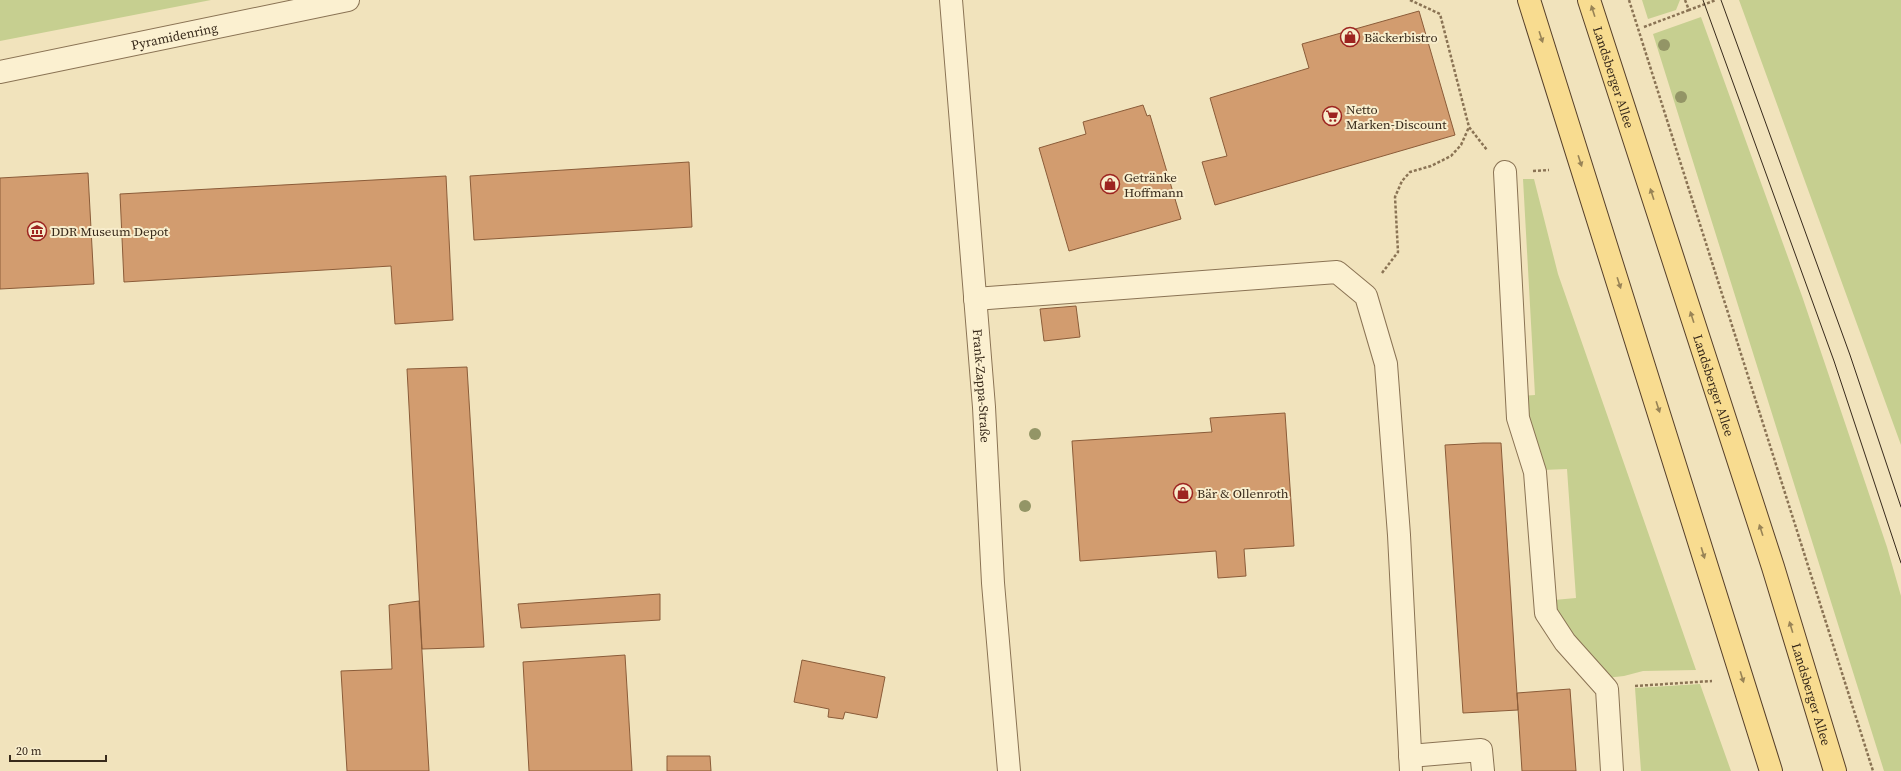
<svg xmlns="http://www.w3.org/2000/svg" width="1901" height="771" viewBox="0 0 1901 771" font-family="'Source Serif 4',serif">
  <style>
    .green { fill: #c6cf90 }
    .building { fill: #d29c6f; stroke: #8b5c39 }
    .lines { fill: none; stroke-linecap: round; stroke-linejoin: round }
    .minor-casing { stroke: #8a7354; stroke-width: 24 }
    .major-casing { stroke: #57402a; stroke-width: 24 }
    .path { stroke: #8a7354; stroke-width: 2.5; stroke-dasharray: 3 2; stroke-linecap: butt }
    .minor { stroke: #fbf0d0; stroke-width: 22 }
    .major { stroke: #f8dc90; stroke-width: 22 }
    .tram { stroke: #382a1b; stroke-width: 1 }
    .tree { fill: #939566 }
    .oneway { fill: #988356 }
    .labels { text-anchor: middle; stroke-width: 4; stroke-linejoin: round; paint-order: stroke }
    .street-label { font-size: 13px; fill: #382a1b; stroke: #f8edcc }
    .poi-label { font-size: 13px; fill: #382a1b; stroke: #f8edcc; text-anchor: start }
  </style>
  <rect width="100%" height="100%" fill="#f1e3bc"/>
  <path class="green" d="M0,0H211L0,41Z
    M1642,0H1680L1676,10L1648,19Z
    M1739,0H1901V445Z
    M1701,17L1802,296L1887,547L1901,596V771H1884L1653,34Z
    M1523,179H1534L1558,274L1696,670L1643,671L1624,676L1606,678L1561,625L1554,600L1576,598L1567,469L1543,470L1522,396L1535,395Z
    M1700,684L1731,771H1641L1635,688Z"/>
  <path class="building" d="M1419,11L1455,135L1215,205L1202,162L1227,156L1210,98L1309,68L1302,44Z
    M1143,105L1147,116L1150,115L1181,219L1069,251L1039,148L1086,134L1083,122Z
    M689,162L692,227L474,240L470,176Z
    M88,173L94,284L0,289V178Z
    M446,176L453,320L395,324L391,266L124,282L120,194Z
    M1076,306L1080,337L1044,341L1040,309Z
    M467,367L484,647L422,649L407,369Z
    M1285,413L1294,546L1244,549L1246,576L1218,578L1216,551L1080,561L1072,441L1212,432L1210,418Z
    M1483,443H1501L1518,710L1463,713L1445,445Z
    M660,594V620L521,628L518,604Z
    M419,601L429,771H347L341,671L392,669L389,605Z
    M625,655L632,771H529L523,662Z
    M802,660L885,677L877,718L845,712L843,719L828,717L829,709L794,702Z
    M1570,689L1576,771H1522L1517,693Z
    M667,756H710L711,771H667Z"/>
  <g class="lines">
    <defs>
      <g id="minor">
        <path id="s1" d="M951,0L984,407L993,583L1009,771"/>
        <path id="s2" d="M0,72L348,0"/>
        <path d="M1505,172L1518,418L1535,472L1546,613L1565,642L1607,689L1612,771"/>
        <path d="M975,299L1337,272L1366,296L1386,364L1399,535L1411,771"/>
        <path d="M1410,756L1481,750L1483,771"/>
      </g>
      <g id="major">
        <path d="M1529,0L1771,771"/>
        <path id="s3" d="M1589,0L1773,567L1835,771"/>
      </g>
    </defs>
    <use href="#minor" class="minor-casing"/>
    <use href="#major" class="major-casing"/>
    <path class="path" d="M1410,0L1440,14L1469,127L1487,150
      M1629,0L1873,771
      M1685,0L1689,10L1716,0
      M1644,27L1689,10
      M1533,171L1549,170
      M1382,273L1398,252L1395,197L1402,181L1410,172L1431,166L1451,156L1461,145L1469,127
      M1635,686L1712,681"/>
    <use href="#minor" class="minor"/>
    <use href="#major" class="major"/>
    <path class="tram" d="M1703,0L1834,361L1901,563
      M1721,0L1850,355L1901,507"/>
  </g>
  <g class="tree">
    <circle cx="1664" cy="45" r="6"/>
    <circle cx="1681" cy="97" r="6"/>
    <circle cx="1035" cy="434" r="6"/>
    <circle cx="1025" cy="506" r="6"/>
  </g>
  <defs><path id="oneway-solid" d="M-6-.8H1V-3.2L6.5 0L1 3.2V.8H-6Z"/></defs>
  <g class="oneway">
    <use href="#oneway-solid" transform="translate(1593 11) rotate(-108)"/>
    <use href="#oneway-solid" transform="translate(1541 37) rotate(72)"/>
    <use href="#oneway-solid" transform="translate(1580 161) rotate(72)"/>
    <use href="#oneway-solid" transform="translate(1652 194) rotate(-108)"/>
    <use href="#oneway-solid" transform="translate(1619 283) rotate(72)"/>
    <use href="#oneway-solid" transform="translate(1692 317) rotate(-108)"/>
    <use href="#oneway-solid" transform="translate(1658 407) rotate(72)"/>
    <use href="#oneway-solid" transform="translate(1761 530) rotate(-108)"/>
    <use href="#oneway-solid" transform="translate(1703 553) rotate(73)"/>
    <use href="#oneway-solid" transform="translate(1791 627) rotate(-107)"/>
    <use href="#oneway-solid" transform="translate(1742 677) rotate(73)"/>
  </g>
  <defs>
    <symbol id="shop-ring" viewBox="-11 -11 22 22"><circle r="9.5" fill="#f8edcc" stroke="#9d2420" stroke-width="1.5"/><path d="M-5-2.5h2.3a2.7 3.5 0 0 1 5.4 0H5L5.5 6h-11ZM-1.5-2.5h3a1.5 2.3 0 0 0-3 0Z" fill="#9d2420"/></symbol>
    <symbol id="supermarket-ring" viewBox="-11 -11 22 22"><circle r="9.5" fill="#f8edcc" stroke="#9d2420" stroke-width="1.5"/><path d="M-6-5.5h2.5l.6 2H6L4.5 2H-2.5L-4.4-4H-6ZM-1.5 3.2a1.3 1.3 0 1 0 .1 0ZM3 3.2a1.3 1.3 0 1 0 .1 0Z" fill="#9d2420"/></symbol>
    <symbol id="museum-ring" viewBox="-11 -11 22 22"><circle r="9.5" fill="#f8edcc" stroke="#9d2420" stroke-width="1.5"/><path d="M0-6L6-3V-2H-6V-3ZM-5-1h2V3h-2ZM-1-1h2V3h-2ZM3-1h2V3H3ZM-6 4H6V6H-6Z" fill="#9d2420"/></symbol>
  </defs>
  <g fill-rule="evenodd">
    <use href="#shop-ring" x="1339" y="26" width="22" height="22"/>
    <use href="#supermarket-ring" x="1321" y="105" width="22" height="22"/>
    <use href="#shop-ring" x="1099" y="173" width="22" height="22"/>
    <use href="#museum-ring" x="26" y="220" width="22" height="22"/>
    <use href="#shop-ring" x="1172" y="482" width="22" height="22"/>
  </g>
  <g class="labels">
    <g class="street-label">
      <text dy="5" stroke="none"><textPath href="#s2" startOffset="178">Pyramidenring</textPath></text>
      <text dy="5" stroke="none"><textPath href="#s3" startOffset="81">Landsberger Allee</textPath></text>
      <text dy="5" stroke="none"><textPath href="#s1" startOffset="387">Frank-Zappa-Straße</textPath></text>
      <text dy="5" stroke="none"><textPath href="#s3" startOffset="405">Landsberger Allee</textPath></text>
      <text dy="5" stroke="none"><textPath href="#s3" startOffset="729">Landsberger Allee</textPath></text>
    </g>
    <g class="poi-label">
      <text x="1364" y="42">Bäckerbistro</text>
      <text x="1346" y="114">Netto<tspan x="1346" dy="15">Marken-Discount</tspan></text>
      <text x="1124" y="182">Getränke<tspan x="1124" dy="15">Hoffmann</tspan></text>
      <text x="51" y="236">DDR Museum Depot</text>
      <text x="1197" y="498">Bär &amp; Ollenroth</text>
    </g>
  </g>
  <path d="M10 755v6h96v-6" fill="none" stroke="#382a1b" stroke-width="2"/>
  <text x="16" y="755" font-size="12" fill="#382a1b" stroke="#f8edcc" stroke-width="3" paint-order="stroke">20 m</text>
</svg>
